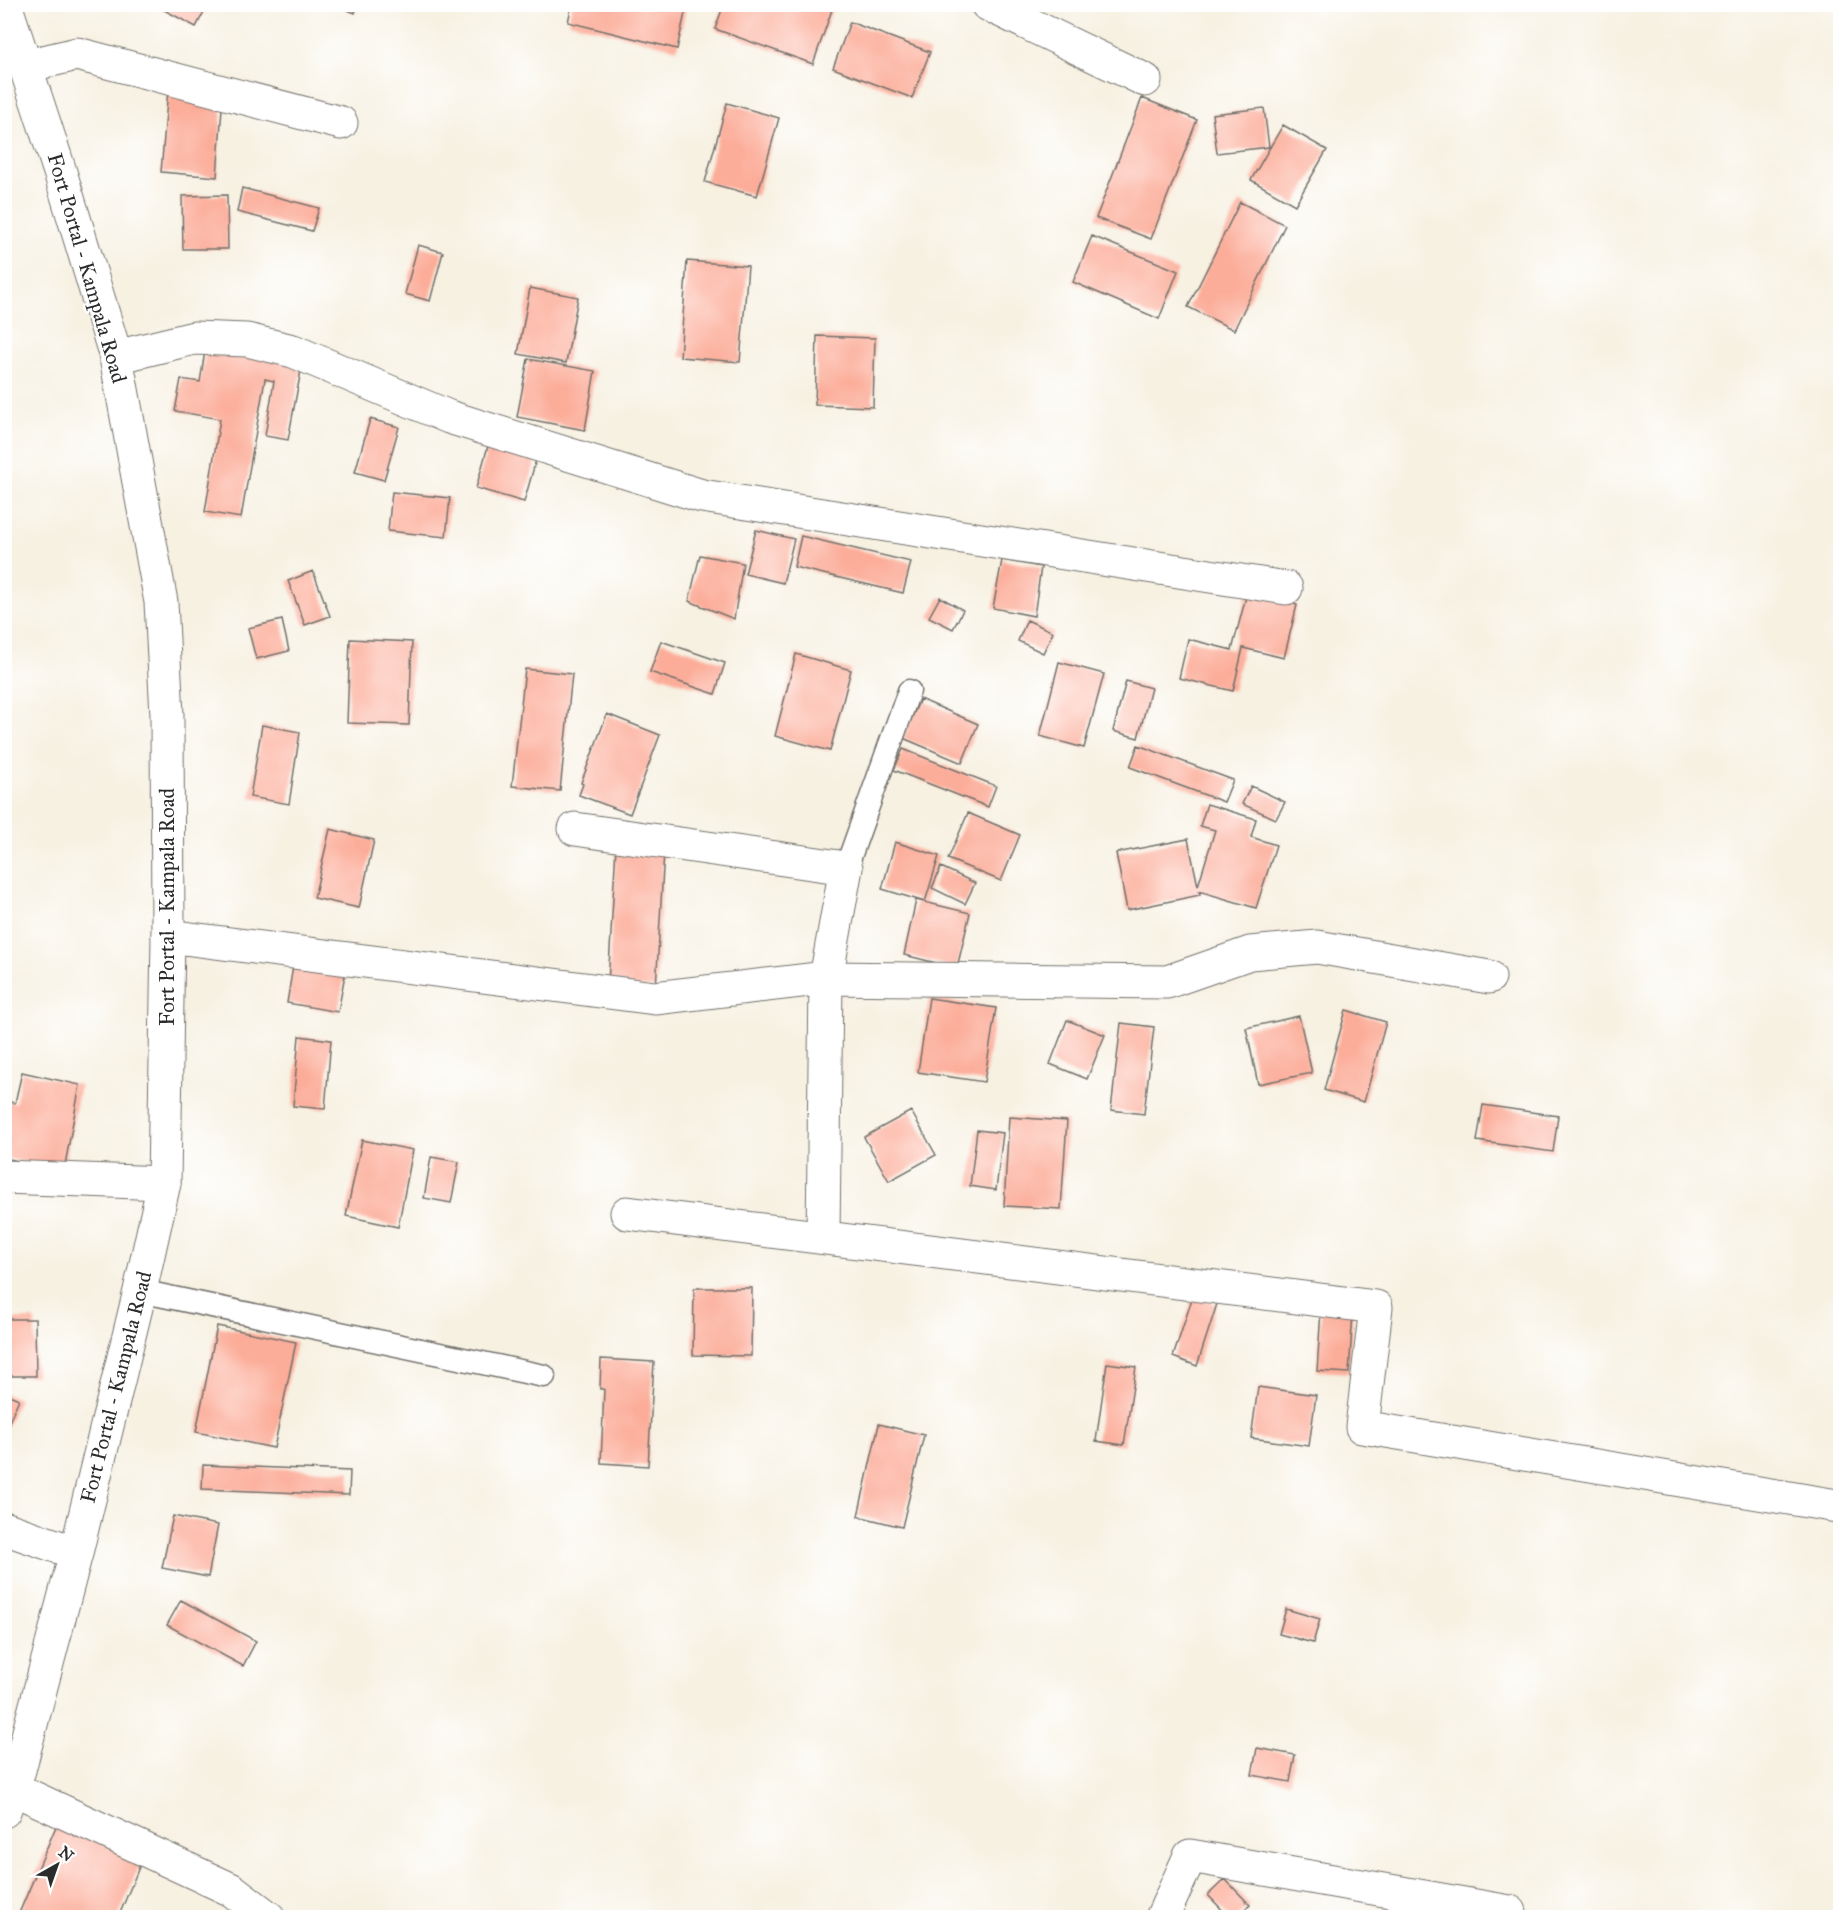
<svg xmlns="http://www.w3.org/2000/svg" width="1845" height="1922" viewBox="0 0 1845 1922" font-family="'IM FELL Great Primer',serif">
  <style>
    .building { fill: #fcad9a }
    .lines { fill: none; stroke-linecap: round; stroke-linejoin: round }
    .lane-casing { stroke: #72706b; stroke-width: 25 }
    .street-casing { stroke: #72706b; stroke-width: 35 }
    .primary-casing { stroke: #72706b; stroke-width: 35 }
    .lane { stroke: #fff; stroke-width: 22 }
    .street { stroke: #fff; stroke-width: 33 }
    .primary { stroke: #fff; stroke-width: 33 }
    .labels { text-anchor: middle; stroke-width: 4.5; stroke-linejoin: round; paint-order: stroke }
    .street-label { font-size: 21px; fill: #2b2b2b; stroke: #fff }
  </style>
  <rect width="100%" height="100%" fill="#fff"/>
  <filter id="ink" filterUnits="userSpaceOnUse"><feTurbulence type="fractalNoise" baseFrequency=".0167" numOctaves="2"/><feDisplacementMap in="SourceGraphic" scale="12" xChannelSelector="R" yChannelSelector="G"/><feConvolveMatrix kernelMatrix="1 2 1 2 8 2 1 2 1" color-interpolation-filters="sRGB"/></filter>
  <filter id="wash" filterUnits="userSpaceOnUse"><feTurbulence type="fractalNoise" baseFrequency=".008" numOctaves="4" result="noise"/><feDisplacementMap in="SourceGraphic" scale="24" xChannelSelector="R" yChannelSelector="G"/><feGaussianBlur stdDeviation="1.35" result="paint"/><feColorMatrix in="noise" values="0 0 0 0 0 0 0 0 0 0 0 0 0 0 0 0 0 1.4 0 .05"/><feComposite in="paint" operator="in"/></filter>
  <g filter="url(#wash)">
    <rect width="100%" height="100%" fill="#f7f1e2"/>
    <g id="blocks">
      <path class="building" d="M153,4H208L196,27Z
        M333,4H358L355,13Z
        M572,4H687L677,49L568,22Z
        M724,4H834L813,64L715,29Z
        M850,22L930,52L912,98L833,68Z
        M168,89L223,94L217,177L161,172Z
        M1142,98L1197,120L1151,239L1096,218Z
        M727,103L779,118L757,196L705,182Z
        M1264,108L1269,147L1217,153L1212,114Z
        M1283,125L1327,150L1295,205L1251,180Z
        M242,188L319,208L312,231L237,212Z
        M227,195L228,249H183L182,196Z
        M1240,202L1285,225L1234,330L1188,307Z
        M1092,236L1178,271L1159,319L1073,282Z
        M418,245L443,252L430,301L405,294Z
        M687,261L748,266L740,362L680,357Z
        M530,288L578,297L566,363L518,354Z
        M817,336L875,338L873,407L815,405Z
        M206,345L302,365L288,440L265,436L274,381L265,379L241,518L205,512L220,419L175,411L181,379L200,382Z
        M528,359L595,371L585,430L517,417Z
        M370,419L399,427L384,480L355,472Z
        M488,446L536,460L524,502L476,488Z
        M392,492L450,498L446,537L388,531Z
        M756,530L794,539L783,583L745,574Z
        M801,536L911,562L903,593L794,567Z
        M700,555L743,563L734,619L689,601Z
        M1002,560L1041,567L1034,616L993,608Z
        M313,571L330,616L305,625L288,581Z
        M1247,593L1297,605L1284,658L1243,648L1233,691L1179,678L1188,639L1232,650Z
        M940,597L963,610L953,629L929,617Z
        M282,620L289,651L256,659L248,628Z
        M1027,620L1053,632L1043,653L1018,641Z
        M350,639L412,642L409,725L347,723Z
        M661,641L725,663L715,694L650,672Z
        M796,654L851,670L830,751L775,736Z
        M1059,662L1104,674L1084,748L1040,736Z
        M525,669L572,674L560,791L512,786Z
        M1126,681L1151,688L1138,738L1113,731Z
        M920,699L978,724L962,763L903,738Z
        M607,714L660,735L630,814L579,795L583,784L581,783Z
        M262,725L300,732L289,804L250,797Z
        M1138,745L1233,780L1224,802L1130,767Z
        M903,749L996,786L988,807L894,770Z
        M1251,786L1285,802L1276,819L1242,804Z
        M1207,804L1256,819L1251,837L1276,845L1256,908L1199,891L1200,895L1127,910L1116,853L1188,839L1198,886L1215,830L1200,826Z
        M968,813L1020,835L1001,881L948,859Z
        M330,829L374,840L359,908L314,898Z
        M895,842L939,856L925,902L882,889Z
        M616,847L664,851L656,988L608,984Z
        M941,867L975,883L965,904L932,888Z
        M916,900L970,913L957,968L904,955Z
        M294,960L346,969L338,1012L287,1003Z
        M929,998L996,1008L984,1082L918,1072Z
        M1346,1010L1386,1022L1364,1102L1324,1090Z
        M1299,1016L1312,1073L1258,1084L1246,1028Z
        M1067,1020L1105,1035L1087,1079L1050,1064Z
        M1121,1023L1154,1027L1144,1114L1111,1110Z
        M299,1036L331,1040L325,1109L293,1106Z
        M22,1072L80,1085L64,1170L4,1158V1101L15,1103Z
        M1483,1105L1558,1116L1553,1152L1477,1141Z
        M911,1111L936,1155L889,1181L864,1137Z
        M1009,1117L1067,1121L1061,1209L1004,1206Z
        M977,1130L1003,1133L996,1190L970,1186Z
        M362,1140L413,1150L398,1227L346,1216Z
        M431,1157L459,1162L451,1203L424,1198Z
        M694,1288H752L751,1356L693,1355Z
        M1193,1296L1217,1304L1197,1366L1173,1357Z
        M1321,1310L1353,1312L1349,1373L1317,1371Z
        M4,1319H35L36,1376H4Z
        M217,1326L296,1342L274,1448L196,1432Z
        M601,1359L654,1362L648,1466L601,1463L604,1389H600Z
        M1107,1363L1136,1367L1124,1445L1096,1441Z
        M1258,1387L1316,1395L1309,1446L1251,1438Z
        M4,1393L19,1399L4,1433Z
        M879,1424L924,1435L902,1527L858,1516Z
        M203,1465L350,1471L349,1495L202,1489Z
        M173,1516L218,1525L208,1577L162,1568Z
        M181,1600L256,1641L243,1666L167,1625Z
        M1286,1609L1320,1619L1313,1643L1279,1634Z
        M1257,1748L1295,1755L1290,1782L1252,1775Z
        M57,1824L142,1860L118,1918H17Z
        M1225,1879L1250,1905L1237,1918H1230L1208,1895Z"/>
    </g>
  </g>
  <g filter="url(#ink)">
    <use href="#blocks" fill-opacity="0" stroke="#72706b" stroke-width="1.5"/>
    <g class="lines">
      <defs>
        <path id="lane" d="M846,868L909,691
          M140,1291L544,1376"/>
        <path id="street" d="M987,4L1145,80
          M26,66L77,54L341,123
          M116,357L194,338L247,340L293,351L449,417L702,496L1286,588
          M575,829L846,868L826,978L823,1237
          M168,936L655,998L826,978L1167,982L1250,953L1317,947L1489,977
          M4,1177L164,1183
          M627,1213L1376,1307L1362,1427L1837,1506
          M4,1528L76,1553
          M12,1788L232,1890L269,1918
          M1162,1918L1190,1856L1510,1912"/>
        <path id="primary" d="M4,1811L19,1770L76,1553L140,1291L164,1183L168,936L167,715L161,602L116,357L60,172L5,4"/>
      </defs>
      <use href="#lane" class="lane-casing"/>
      <use href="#street" class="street-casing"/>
      <use href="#primary" class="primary-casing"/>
      <use href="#lane" class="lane"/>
      <use href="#street" class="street"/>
      <use href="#primary" class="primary"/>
    </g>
  </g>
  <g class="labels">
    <g class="street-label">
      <text transform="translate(87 268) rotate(74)" y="7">Fort Portal - Kampala Road</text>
      <text transform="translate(167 907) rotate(-90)" y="7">Fort Portal - Kampala Road</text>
      <text transform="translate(116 1387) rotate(-76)" y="7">Fort Portal - Kampala Road</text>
    </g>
  </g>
  <rect width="1845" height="1922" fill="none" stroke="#fff" stroke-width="24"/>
  <g transform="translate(57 1865) rotate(40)" stroke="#ffffff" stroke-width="4.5" paint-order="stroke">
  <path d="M0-4.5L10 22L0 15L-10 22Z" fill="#2b2b2b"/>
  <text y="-9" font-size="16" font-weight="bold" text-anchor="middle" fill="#2b2b2b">N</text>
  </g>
</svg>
